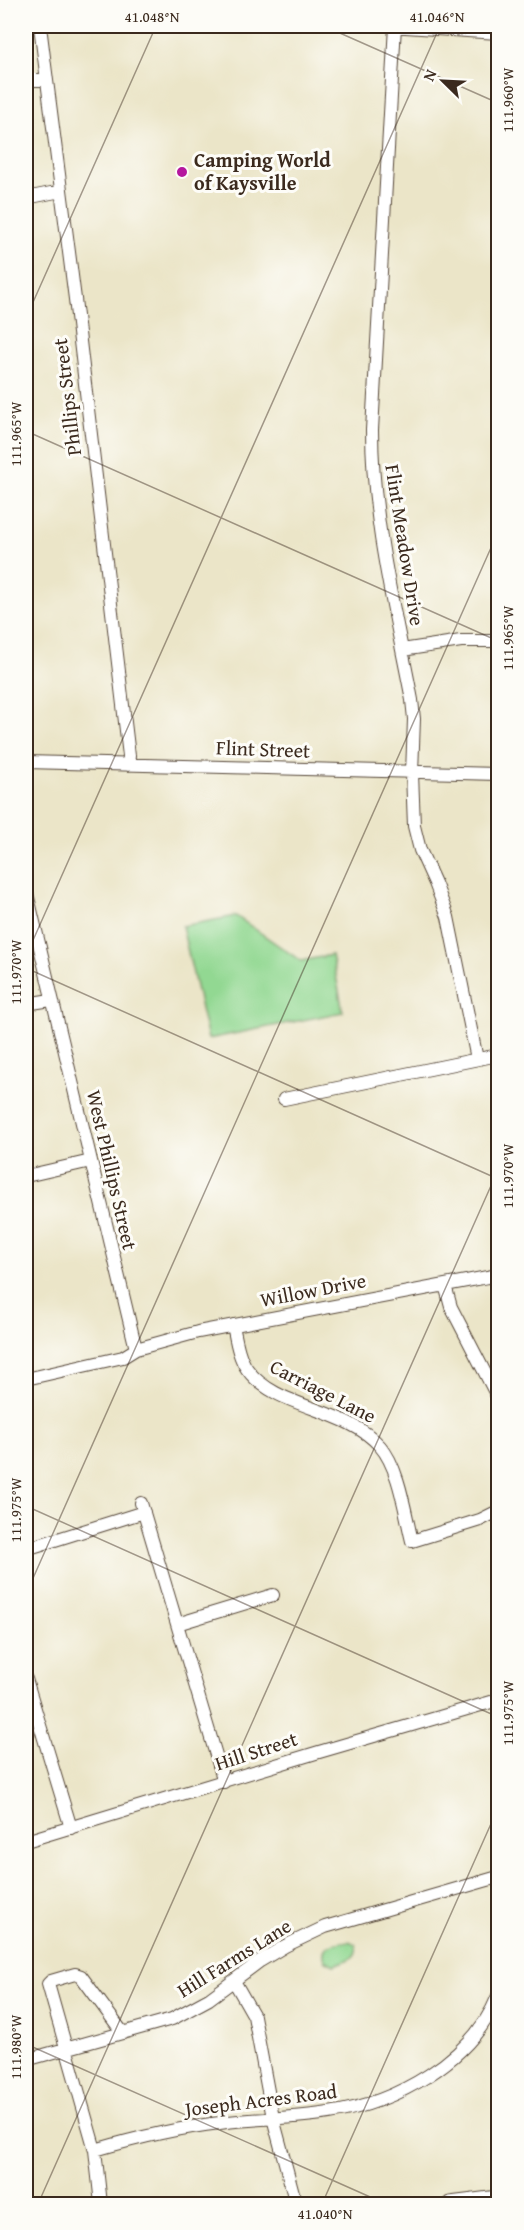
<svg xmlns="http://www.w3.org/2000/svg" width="524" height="2230" viewBox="0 0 524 2230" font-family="'Gentium Book Plus',serif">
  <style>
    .green { fill: #92d892; stroke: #668158; stroke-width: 1.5 }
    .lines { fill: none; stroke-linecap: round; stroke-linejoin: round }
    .minor-casing { stroke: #554638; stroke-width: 14 }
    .major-casing { stroke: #554638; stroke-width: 17 }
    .minor { stroke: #fff; stroke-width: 12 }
    .major { stroke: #fff; stroke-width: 15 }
    .ticks { fill: none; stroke: #3b2a1e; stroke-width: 1.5; stroke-opacity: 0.45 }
    .poi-dot { fill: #b5179e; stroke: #fdfcf7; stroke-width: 2 }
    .labels { text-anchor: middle; stroke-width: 6; stroke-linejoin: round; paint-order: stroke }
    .poi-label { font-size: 20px; font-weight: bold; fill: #3b2a1e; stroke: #fdfcf7; text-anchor: start }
    .street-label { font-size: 20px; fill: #3b2a1e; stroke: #fdfcf7 }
    .neatline { fill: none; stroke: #3b2a1e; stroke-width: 2 }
    .ticks-label { font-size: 15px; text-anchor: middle; fill: #3b2a1e }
  </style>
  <rect width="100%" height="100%" fill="#fdfcf7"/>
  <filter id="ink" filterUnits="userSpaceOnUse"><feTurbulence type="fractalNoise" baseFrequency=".0167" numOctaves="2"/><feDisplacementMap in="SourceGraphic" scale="12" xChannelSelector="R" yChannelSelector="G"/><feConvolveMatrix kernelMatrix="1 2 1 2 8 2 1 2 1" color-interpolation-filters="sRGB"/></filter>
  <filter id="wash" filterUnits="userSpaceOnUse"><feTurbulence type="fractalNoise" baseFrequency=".008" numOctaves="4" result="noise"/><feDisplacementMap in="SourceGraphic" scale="24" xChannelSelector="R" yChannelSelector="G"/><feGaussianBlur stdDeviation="1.35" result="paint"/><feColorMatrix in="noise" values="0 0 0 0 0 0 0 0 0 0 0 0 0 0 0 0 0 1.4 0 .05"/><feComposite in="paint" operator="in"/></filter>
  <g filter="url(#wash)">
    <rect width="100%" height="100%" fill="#ebe5c8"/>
    <path class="green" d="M236,916L301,961L332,955L343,1012L208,1039L182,926Z
      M349,1941L355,1944C361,1958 345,1961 334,1965L325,1960C319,1943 336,1943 349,1941Z"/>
  </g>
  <g filter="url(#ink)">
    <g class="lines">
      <defs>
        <path id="minor" d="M40,26L75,299L129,756L128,765
          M390,26L498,33
          M395,26L372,430C372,521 395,611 412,700L414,719L412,773L414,826L420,850L435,883L448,917L477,1059
          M26,80H47
          M26,198L61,191
          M402,650L461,641H498
          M26,762L498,774
          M26,889L136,1349
          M26,1004L51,1000
          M284,1099L498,1055
          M26,1176L91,1161
          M445,1285L451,1307L498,1398
          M233,1325C236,1339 238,1356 247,1369C275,1409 346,1407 380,1446C399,1467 405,1513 412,1541L480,1520L498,1511
          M26,1379L123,1357L136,1349L198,1332L498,1275
          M141,1503L224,1782
          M26,1549L144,1512
          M177,1624L273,1595
          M26,1679L71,1828
          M26,1841L319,1752L498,1700
          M234,1981L254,2016L273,2118L296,2204
          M26,2060L172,2019L209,1999L260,1961L285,1946L325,1927L498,1877
          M95,2150C136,2138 177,2128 220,2123C256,2118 293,2119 329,2113C396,2103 472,2061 498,1996
          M101,2204L95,2150L48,1984L51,1981L75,1974L81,1976L123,2033"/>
        <path id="major" d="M450,2204L498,2198"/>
      </defs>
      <use href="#minor" class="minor-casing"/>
      <use href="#major" class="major-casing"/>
      <use href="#minor" class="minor"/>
      <use href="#major" class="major"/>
    </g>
  </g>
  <path class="ticks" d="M324,26L498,103M26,318L156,26M26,431L498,641M26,956L440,26M26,968L498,1179M26,1506L498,1717M26,1594L498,532M26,2044L386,2204M38,2204L498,1170M322,2204L498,1808"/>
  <circle class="poi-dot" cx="182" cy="172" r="6"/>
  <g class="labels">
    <g class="poi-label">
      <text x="194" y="167">Camping World<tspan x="194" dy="23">of Kaysville</tspan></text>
    </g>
    <g class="street-label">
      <text transform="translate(67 397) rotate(-97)" y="7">Phillips Street</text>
      <text transform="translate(405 545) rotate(81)" y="7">Flint Meadow Drive</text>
      <text transform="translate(263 749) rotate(2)" y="7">Flint Street</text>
      <text transform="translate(112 1170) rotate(77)" y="7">West Phillips Street</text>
      <text transform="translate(313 1290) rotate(-11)" y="7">Willow Drive</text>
      <text transform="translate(323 1391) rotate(27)" y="7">Carriage Lane</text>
      <text transform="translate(256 1751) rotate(-18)" y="7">Hill Street</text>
      <text transform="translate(234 1958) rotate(-32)" y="7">Hill Farms Lane</text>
      <text transform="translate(261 2100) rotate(-7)" y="7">Joseph Acres Road</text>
    </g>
  </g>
  <rect width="524" height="2230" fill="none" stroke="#fdfcf7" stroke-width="66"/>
  <g transform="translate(443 81) rotate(294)" stroke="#fdfcf7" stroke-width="4.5" paint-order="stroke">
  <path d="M0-4.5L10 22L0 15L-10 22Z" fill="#3b2a1e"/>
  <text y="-9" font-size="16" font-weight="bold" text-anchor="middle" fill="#3b2a1e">N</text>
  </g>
  <rect x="33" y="33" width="458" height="2164" class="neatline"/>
  <g class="ticks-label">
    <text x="152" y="22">41.048°N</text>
    <text x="437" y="22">41.046°N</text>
    <text transform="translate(508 100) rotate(-90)" y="5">111.960°W</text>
    <text transform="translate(16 434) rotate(-90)" y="5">111.965°W</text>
    <text transform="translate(508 638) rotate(-90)" y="5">111.965°W</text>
    <text transform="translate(16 972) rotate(-90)" y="5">111.970°W</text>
    <text transform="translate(508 1176) rotate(-90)" y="5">111.970°W</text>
    <text transform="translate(16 1510) rotate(-90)" y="5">111.975°W</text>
    <text transform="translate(508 1713) rotate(-90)" y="5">111.975°W</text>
    <text transform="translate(16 2047) rotate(-90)" y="5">111.980°W</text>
    <text x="325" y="2219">41.040°N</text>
  </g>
</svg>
